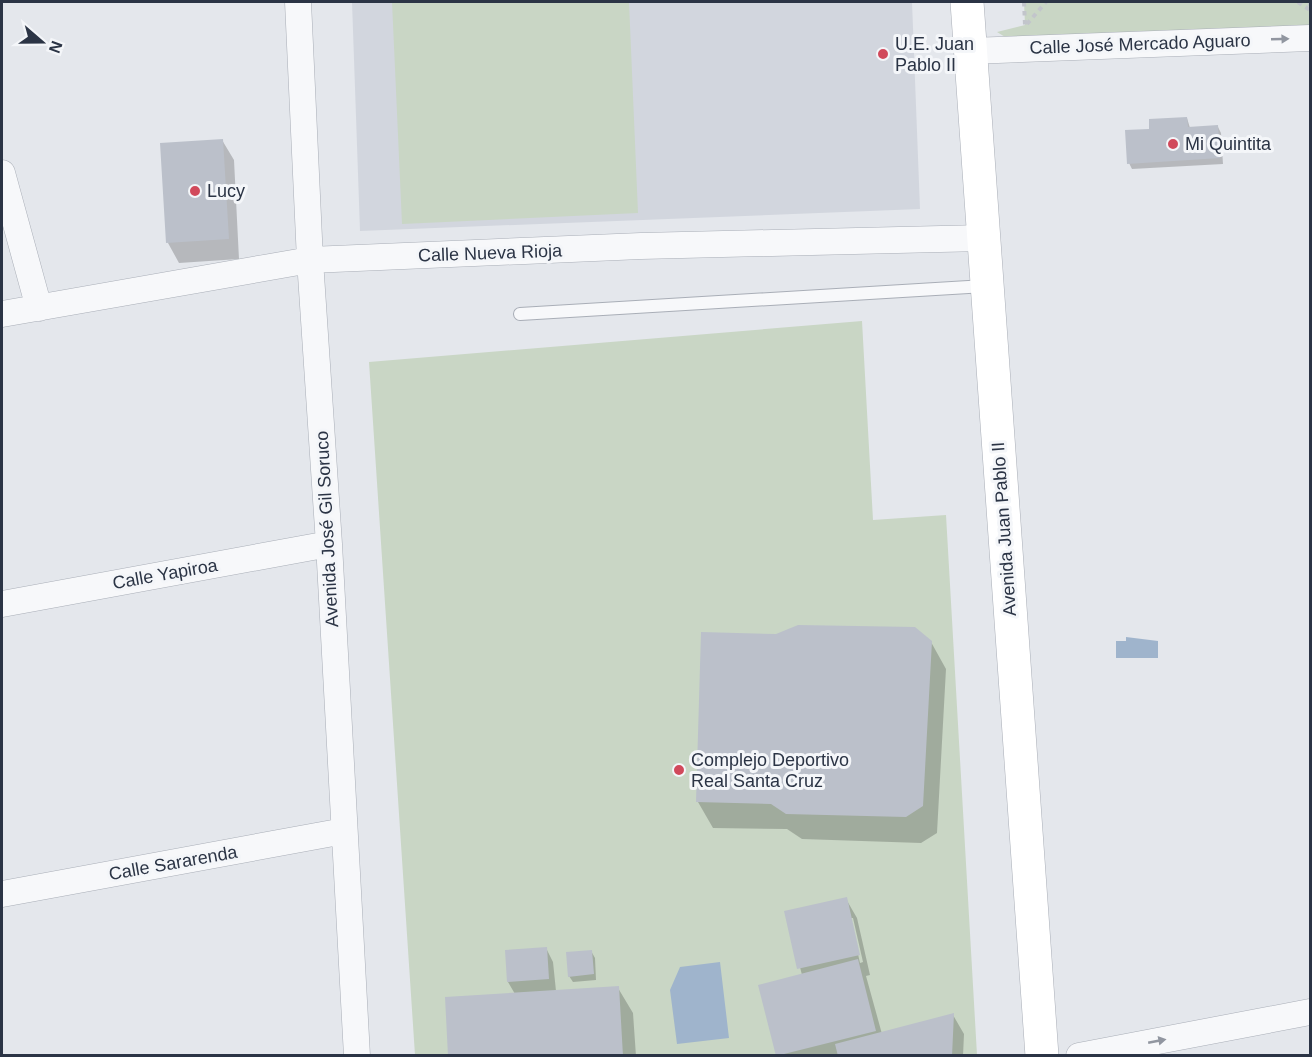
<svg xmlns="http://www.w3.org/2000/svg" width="1312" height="1057" viewBox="0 0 1312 1057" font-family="Arial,sans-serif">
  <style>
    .built { fill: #d2d6de }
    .green { fill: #c9d6c5 }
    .water { fill: #9fb4cc }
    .shadow { fill: #0003; fill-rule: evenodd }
    .building { fill: #bbc0ca }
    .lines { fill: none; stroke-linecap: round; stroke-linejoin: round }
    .lane-casing { stroke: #a9aeb7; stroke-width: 14 }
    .street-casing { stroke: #a9aeb7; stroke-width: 27 }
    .secondary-casing { stroke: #a9aeb7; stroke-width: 34 }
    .path { stroke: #c2c5cb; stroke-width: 4; stroke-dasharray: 4.5 4.5; stroke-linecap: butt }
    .lane { stroke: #f7f8fa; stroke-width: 12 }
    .street { stroke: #f7f8fa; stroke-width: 26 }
    .secondary { stroke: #fff; stroke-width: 33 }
    .oneway { fill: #9196a0 }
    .poi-dot { fill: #d1495b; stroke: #f4f6f9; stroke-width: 2 }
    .labels { text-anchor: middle; stroke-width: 6; stroke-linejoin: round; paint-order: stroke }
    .poi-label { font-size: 18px; fill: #2b3445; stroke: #f4f6f9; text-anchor: start }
    .street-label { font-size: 18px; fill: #2b3445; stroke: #f4f6f9 }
  </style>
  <rect width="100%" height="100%" fill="#e4e7ec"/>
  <path class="built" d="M352,2H912L920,209L360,231Z"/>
  <path class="green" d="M392,2H629L638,213L402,224Z
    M1024,2H1310V28L1010,40L997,32L1025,25Z
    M862,321L873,520L946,515L977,1055H415L369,362Z"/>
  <path class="water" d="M1126,637L1158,641V658H1116V641H1126Z
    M720,962L729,1038L677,1044L670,990L680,967Z"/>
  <path class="shadow" d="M1187,118L1190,128L1218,127L1221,133L1223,164L1132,169L1129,163Z
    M222,140L234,160L239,259L179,263L168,243Z
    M776,636L931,642L946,669L937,833L921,843L802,839L787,829L713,828L698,802Z
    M846,899L857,918L870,975L866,976L882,1034L953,1015L964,1034L963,1056H778L802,975L786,912ZM850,918H853L863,962L860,963Z
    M546,948L553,962L556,991L618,988L633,1013L636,1056H450L515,994L508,982Z
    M591,951L595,958L596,980L573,982L569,976Z"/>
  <path class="building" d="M1187,117L1188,127L1218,125L1220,158L1127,164L1125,130L1149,129V119Z
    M223,139L229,239L166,243L160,143Z
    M798,625L915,627L932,641L923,806L906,817L786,814L771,804L696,802L701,632L776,634Z
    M847,897L860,955L797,969L784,911Z
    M547,947L549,979L507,982L505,950Z
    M592,950L594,974L568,977L566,952Z
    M858,959L876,1031L776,1056L758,985Z
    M619,986L623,1056H448L445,997Z
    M954,1013L952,1056H838L835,1044Z"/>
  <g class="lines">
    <defs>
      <path id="lane" d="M520,314L985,286"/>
      <path id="street" d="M298,2L310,260L329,544L357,1056
        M970,51L1310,38
        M2,173L39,308
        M2,314L310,260L641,246L983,238
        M2,604L329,544
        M2,894L344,831
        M1079,1056L1310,1012"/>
      <path id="secondary" d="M967,2L1042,1056"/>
    </defs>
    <use href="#lane" class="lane-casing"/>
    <use href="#street" class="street-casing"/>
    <use href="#secondary" class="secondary-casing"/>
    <path class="path" d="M1024,2L1025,25
      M1298,2L1310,10
      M1310,2V6
      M1027,24L1046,2"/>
    <use href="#lane" class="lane"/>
    <use href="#street" class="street"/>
    <use href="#secondary" class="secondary"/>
  </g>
  <defs><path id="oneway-solid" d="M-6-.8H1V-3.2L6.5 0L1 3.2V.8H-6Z" transform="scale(1.5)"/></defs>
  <g class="oneway">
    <use href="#oneway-solid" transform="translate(1280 39) rotate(-2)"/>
    <use href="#oneway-solid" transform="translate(1157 1041) rotate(-11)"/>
  </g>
  <g class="poi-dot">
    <circle cx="883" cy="54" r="6"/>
    <circle cx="1173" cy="144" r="6"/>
    <circle cx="195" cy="191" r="6"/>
    <circle cx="679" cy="770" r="6"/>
  </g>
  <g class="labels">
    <g class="poi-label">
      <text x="895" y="50">U.E. Juan<tspan x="895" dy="21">Pablo II</tspan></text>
      <text x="1185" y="150">Mi Quintita</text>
      <text x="207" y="197">Lucy</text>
      <text x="691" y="766">Complejo Deportivo<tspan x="691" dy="21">Real Santa Cruz</tspan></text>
    </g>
    <g class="street-label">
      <text transform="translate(1140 44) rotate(-2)" y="6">Calle José Mercado Aguaro</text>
      <text transform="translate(490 253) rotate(-2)" y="6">Calle Nueva Rioja</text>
      <text transform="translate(327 529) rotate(-93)" y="6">Avenida José Gil Soruco</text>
      <text transform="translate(1004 529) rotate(-94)" y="6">Avenida Juan Pablo II</text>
      <text transform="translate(165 574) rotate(-10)" y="6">Calle Yapiroa</text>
      <text transform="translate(173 863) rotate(-10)" y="6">Calle Sararenda</text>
    </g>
  </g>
  <rect width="1312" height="1057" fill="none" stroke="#2b3445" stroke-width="6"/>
  <g transform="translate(42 42) rotate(110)" stroke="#f4f6f9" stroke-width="4.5" paint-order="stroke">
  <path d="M0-4.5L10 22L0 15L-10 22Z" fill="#2b3445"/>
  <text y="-9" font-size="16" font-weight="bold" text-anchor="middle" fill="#2b3445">N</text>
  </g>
</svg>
